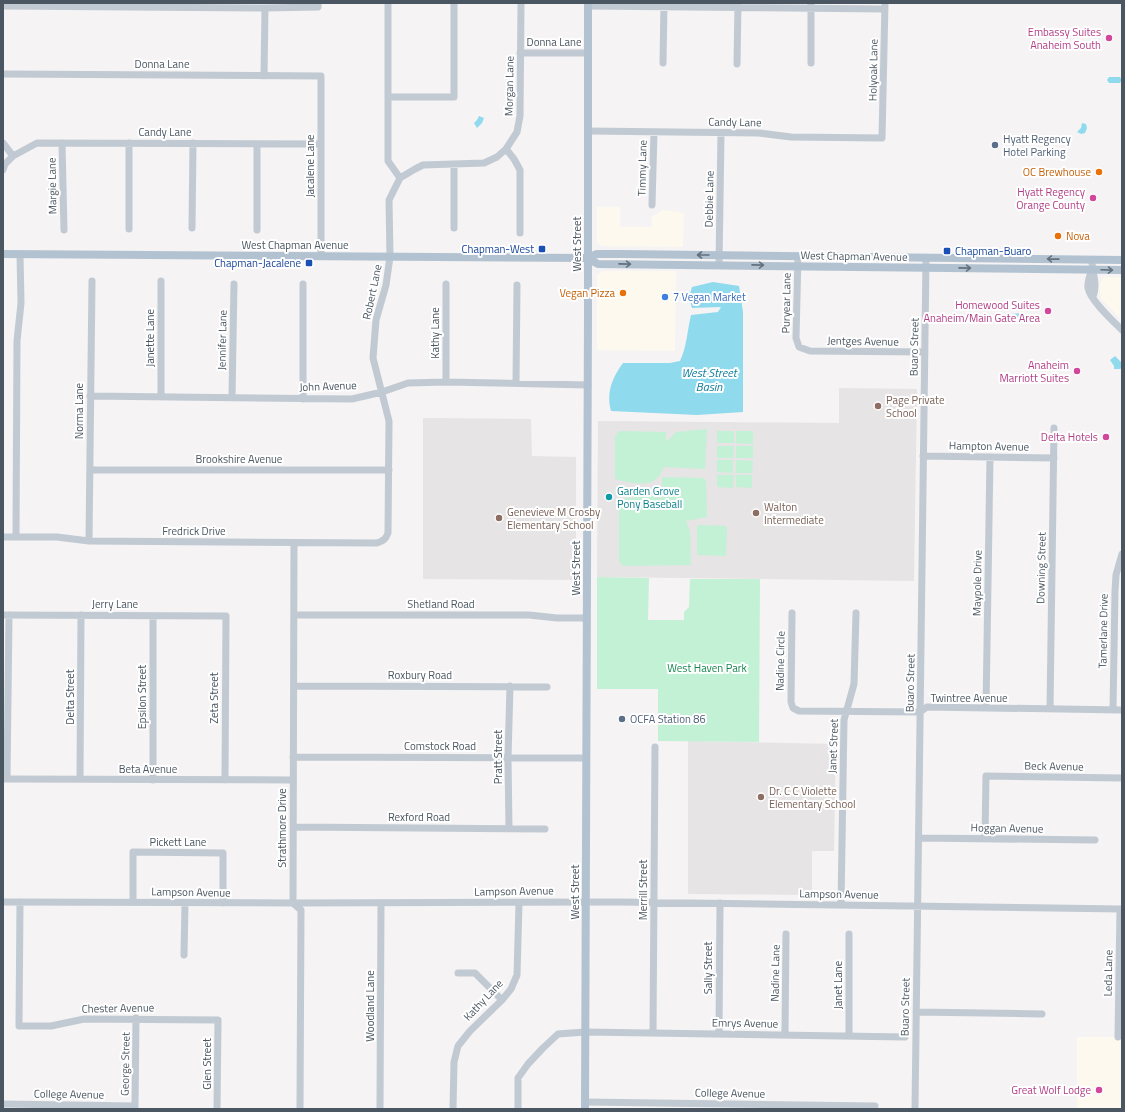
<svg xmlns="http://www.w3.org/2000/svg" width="1125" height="1112" viewBox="0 0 1125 1112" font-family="'Titillium Web',sans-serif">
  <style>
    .commercial { fill: #fdf9ef }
    .education { fill: #e6e4e5 }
    .green { fill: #c3f1d5 }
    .water { fill: #90daee }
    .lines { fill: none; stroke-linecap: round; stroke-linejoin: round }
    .minor { stroke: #c1cad2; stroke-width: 7 }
    .major { stroke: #b3c2d1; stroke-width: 8 }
    .oneway { stroke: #64717d }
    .hotel-dot { fill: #d1479c; stroke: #fff; stroke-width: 1.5 }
    .service-dot { fill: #5c6f8a; stroke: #fff; stroke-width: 1.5 }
    .food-dot { fill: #e8710a; stroke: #fff; stroke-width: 1.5 }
    .transit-dot { fill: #1a4fb4; stroke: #fff; stroke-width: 1.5 }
    .shop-dot { fill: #3f7fe0; stroke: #fff; stroke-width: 1.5 }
    .education-dot { fill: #8d6e63; stroke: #fff; stroke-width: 1.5 }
    .culture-dot { fill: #0f9aa8; stroke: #fff; stroke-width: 1.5 }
    .labels { text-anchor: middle; stroke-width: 4; stroke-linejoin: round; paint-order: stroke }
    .hotel-label { font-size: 11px; fill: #b23c85; stroke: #fff; text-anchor: end }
    .street-label { font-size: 11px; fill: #4a5661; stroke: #fff }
    .service-label { font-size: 11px; fill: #4e5e75; stroke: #fff; text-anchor: start }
    .food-label { font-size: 11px; fill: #c56008; stroke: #fff; text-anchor: end }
    .transit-label { font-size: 11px; fill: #164399; stroke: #fff; text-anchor: end }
    .shop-label { font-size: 11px; fill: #366cbe; stroke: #fff; text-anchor: start }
    .education-label { font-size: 11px; fill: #785e54; stroke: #fff; text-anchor: start }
    .culture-label { font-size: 11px; fill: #0d838f; stroke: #fff; text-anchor: start }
    .park-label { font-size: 11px; fill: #17864f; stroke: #fff }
    .water-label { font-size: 12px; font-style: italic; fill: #0c7c9b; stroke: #fff }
  </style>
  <rect width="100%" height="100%" fill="#f5f3f3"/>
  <path class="commercial" d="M597,207H620V227H652V216L657,214L663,210L684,213L683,247L602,246L597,242Z
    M602,271H676L675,351L597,350V276Z
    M1104,277H1122V320L1101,299L1099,285Z
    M1077,1037H1122V1109H1077Z"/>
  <path class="education" d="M839,388L917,389L914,581L597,577L598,421L839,423Z
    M423,418L531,419L532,456L576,457V580L423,579Z
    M688,741L836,744L834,851H812V895L688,894Z"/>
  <path class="green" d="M707,429L705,469L664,467C662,470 661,474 659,476C649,489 628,482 615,479V436L619,431L666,432V442L676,432Z
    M717,431H734V443H717Z
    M736,431H753V444L736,443Z
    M717,446H734L733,458H717Z
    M736,446H753V458H736Z
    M717,460H733V473L717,472Z
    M736,460L753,461L752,473H736Z
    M717,475H734L733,488L717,487Z
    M736,475H752V488L736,487Z
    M662,477L703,478L706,481L707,517L686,521L690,531L691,565L623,566L619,561V504L626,498L655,496L662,499Z
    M697,525L727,526L726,556L697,555Z
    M597,577L649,578L648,620H684V612L689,607L690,579H760L759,742L658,741V689H597Z"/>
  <path class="water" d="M1109,77H1120L1122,80L1120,83H1109L1107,80Z
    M479,116L484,118L482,123L477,128L474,123L477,120Z
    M1082,123L1086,124L1087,128L1085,133L1081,134L1077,132L1081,128Z
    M713,282L739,286L743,312V412L697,415L611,411C606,393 612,378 623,363H670L680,361C687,346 687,332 691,315L718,312L721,307L692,308L689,297L692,287Z
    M1007,312L1010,313V314L1025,313V320H1022L1021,318L1007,320Z
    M1115,356L1122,363V368L1120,369H1114V366L1110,360Z"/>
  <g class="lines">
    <path class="minor" d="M3,6L265,8L318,7V3
      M588,6L885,9
      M520,53H588
      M663,63L664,3
      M811,63V3
      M737,64L738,3
      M3,74L321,76V256
      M264,76L265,8
      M388,97H454V3
      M588,131L759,133L791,137L882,138L885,3
      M3,143L13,156L5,164L3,170
      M62,143L64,230
      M13,156L37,143L321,144
      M454,164V228
      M400,178L415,169L423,165L484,163L497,157L506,149
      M652,205L654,132
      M192,228L193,143
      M129,229V143
      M257,230V144
      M520,233V170L514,159L506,149L517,132L520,116L521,3
      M798,256L796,338L799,347L810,351L925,352
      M1092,260C1092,273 1098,284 1093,297
      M719,265L721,133
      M1092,269C1090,275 1087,282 1088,288C1090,300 1113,321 1122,330
      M303,284V399
      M446,284V382
      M516,383L517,285
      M90,396L352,399L382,392L408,383L446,382L588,385
      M161,396V281
      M232,397L234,284
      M923,456L1054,458
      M90,470H389
      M3,537H57L89,541L377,543C383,541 386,539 388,533L389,421L373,358L376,320L386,285L390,257L389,200L400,178L388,161V3
      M16,537L17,341L21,303L20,254
      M89,541L92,281
      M294,543L293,903L301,910L300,1109
      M792,613L791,702L793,708L799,711L920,712L927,707L1122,710
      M3,615L226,616L225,780
      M294,615H529L557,618H587
      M294,686L547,687
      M986,708L990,457
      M1050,709L1054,428
      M1113,710L1115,591L1116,575L1122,554
      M293,757L586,758
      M3,779L293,780
      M7,779L9,615
      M80,779L81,615
      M153,780V616
      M294,827L545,829
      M509,828L508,758L510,686
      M919,838L1095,840
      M985,839L986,776L1122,778
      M3,902L293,903L619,902L1122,909
      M20,902L19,1026H51L84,1019L218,1020L217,1109
      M133,902V852L223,853V903
      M841,905L844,720L854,684L856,613
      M849,934V1036
      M184,955L185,903
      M458,973H475L502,1000
      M916,1012L1042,1014
      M653,1033L655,747
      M719,1034L720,903
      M785,1035L786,934
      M1118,1037L1120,909
      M585,1102L875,1106
      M3,1104L135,1106
      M135,1109L136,1018
      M380,1109L381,903
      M453,1109L454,1062L458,1046L470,1031L502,1000L511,989L517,975L519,903
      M518,1109V1078L528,1064L543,1048L558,1034L585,1032L905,1037
      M915,1109L926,258"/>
    <path class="major" d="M3,254L587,258L597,254H622L1122,260
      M587,258L598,264L1122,270
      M585,1109L588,313V3"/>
  </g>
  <defs><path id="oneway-shaft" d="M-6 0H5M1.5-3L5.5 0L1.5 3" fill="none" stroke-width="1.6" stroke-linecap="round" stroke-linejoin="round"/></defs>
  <g class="oneway">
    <use href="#oneway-shaft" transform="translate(703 255) rotate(-180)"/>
    <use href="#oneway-shaft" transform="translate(1053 259) rotate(-179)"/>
    <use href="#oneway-shaft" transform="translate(625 264) rotate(1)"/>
    <use href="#oneway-shaft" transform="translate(758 265) rotate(1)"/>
    <use href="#oneway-shaft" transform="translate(965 268) rotate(1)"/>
    <use href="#oneway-shaft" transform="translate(1107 270) rotate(2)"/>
  </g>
  <g class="hotel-dot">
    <circle cx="1109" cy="38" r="4"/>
    <circle cx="1093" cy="198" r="4"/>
    <circle cx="1048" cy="311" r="4"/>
    <circle cx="1077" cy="371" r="4"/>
    <circle cx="1106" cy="437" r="4"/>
    <circle cx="1099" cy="1090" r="4"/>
  </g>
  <g class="service-dot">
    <circle cx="995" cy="145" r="4"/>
    <circle cx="622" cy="719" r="4"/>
  </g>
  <g class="food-dot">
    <circle cx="1099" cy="172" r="4"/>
    <circle cx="1058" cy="236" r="4"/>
    <circle cx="623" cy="293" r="4"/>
  </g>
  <g class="transit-dot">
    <rect x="538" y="245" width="8" height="8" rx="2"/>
    <rect x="943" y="247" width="8" height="8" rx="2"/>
    <rect x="305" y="259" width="8" height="8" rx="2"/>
  </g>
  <circle class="shop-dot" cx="665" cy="297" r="4"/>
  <g class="education-dot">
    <circle cx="878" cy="406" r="4"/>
    <circle cx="756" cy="513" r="4"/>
    <circle cx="499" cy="518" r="4"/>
    <circle cx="761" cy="797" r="4"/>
  </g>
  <circle class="culture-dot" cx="609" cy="497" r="4"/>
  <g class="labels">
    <g class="hotel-label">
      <text x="1101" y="36">Embassy Suites<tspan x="1101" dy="13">Anaheim South</tspan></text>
      <text x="1085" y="196">Hyatt Regency<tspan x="1085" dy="13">Orange County</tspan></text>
      <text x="1040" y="309">Homewood Suites<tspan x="1040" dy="13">Anaheim/Main Gate Area</tspan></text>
      <text x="1069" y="369">Anaheim<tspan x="1069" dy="13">Marriott Suites</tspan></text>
      <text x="1098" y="441">Delta Hotels</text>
      <text x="1091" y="1094">Great Wolf Lodge</text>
    </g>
    <g class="street-label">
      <text x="554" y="46">Donna Lane</text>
      <text x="162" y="68">Donna Lane</text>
      <text transform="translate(873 70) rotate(-89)" y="4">Holyoak Lane</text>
      <text transform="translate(509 86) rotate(-89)" y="4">Morgan Lane</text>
      <text transform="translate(735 122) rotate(1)" y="4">Candy Lane</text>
      <text x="165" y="136">Candy Lane</text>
      <text transform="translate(310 166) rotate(-90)" y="4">Jacalene Lane</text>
      <text transform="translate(642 168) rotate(-89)" y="4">Timmy Lane</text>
      <text transform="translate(52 186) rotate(-91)" y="4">Margie Lane</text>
      <text transform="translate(709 199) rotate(-89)" y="4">Debbie Lane</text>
      <text transform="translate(577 244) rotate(-90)" y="4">West Street</text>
      <text x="295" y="249">West Chapman Avenue</text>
      <text transform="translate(854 256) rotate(1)" y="4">West Chapman Avenue</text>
      <text transform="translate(372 292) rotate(-78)" y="4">Robert Lane</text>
      <text transform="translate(786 303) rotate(-89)" y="4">Puryear Lane</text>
      <text transform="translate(435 333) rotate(-90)" y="4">Kathy Lane</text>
      <text transform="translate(150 338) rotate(-90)" y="4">Janette Lane</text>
      <text transform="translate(222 340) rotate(-89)" y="4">Jennifer Lane</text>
      <text transform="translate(863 341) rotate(1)" y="4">Jentges Avenue</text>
      <text transform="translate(914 347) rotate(-89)" y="4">Buaro Street</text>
      <text transform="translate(328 386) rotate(-2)" y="4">John Avenue</text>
      <text transform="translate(79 411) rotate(-90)" y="4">Norma Lane</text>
      <text transform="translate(989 446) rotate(1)" y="4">Hampton Avenue</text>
      <text x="239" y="463">Brookshire Avenue</text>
      <text x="194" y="535">Fredrick Drive</text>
      <text transform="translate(576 568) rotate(-90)" y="4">West Street</text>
      <text transform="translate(1041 568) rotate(-89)" y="4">Downing Street</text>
      <text transform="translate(977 583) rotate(-89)" y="4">Maypole Drive</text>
      <text x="115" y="608">Jerry Lane</text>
      <text x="441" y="608">Shetland Road</text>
      <text transform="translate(1103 631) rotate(-89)" y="4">Tamerlane Drive</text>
      <text transform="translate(780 661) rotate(-89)" y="4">Nadine Circle</text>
      <text x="420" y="679">Roxbury Road</text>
      <text transform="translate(910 683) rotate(-89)" y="4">Buaro Street</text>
      <text transform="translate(70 697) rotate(-90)" y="4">Delta Street</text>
      <text transform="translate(142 697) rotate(-90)" y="4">Epsilon Street</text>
      <text transform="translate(214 698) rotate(-90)" y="4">Zeta Street</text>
      <text x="969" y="702">Twintree Avenue</text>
      <text x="440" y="750">Comstock Road</text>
      <text transform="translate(833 746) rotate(-88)" y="4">Janet Street</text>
      <text transform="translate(498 757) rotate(-90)" y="4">Pratt Street</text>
      <text transform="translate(1054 766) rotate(1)" y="4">Beck Avenue</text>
      <text x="148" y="773">Beta Avenue</text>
      <text x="419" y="821">Rexford Road</text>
      <text transform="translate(282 828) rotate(-90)" y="4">Strathmore Drive</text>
      <text transform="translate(1007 828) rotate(1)" y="4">Hoggan Avenue</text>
      <text x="178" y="846">Pickett Lane</text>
      <text transform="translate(643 890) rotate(-90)" y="4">Merrill Street</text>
      <text transform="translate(514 891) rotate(-1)" y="4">Lampson Avenue</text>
      <text transform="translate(191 892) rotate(1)" y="4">Lampson Avenue</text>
      <text transform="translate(575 892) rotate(-90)" y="4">West Street</text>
      <text transform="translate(839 894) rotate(1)" y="4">Lampson Avenue</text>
      <text transform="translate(708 968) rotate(-90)" y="4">Sally Street</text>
      <text transform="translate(775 973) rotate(-89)" y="4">Nadine Lane</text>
      <text transform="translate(1108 973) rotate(-89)" y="4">Leda Lane</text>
      <text transform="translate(838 985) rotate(-90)" y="4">Janet Lane</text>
      <text transform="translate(483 1000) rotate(-47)" y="4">Kathy Lane</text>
      <text transform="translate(370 1006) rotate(-90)" y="4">Woodland Lane</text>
      <text transform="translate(905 1007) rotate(-89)" y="4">Buaro Street</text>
      <text transform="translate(118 1008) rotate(-1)" y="4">Chester Avenue</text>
      <text transform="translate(745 1023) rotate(1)" y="4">Emrys Avenue</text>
      <text transform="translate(125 1064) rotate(-89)" y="4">George Street</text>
      <text transform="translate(207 1064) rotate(-90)" y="4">Glen Street</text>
      <text transform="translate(730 1093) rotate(1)" y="4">College Avenue</text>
      <text transform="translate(69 1094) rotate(1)" y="4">College Avenue</text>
    </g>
    <g class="service-label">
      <text x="1003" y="143">Hyatt Regency<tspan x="1003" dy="13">Hotel Parking</tspan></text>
      <text x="630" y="723">OCFA Station 86</text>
    </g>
    <g class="food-label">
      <text x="1091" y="176">OC Brewhouse</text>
      <text x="1066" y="240" text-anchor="start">Nova</text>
      <text x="615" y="297">Vegan Pizza</text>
    </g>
    <g class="transit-label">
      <text x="534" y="253">Chapman-West</text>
      <text x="955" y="255" text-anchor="start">Chapman-Buaro</text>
      <text x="301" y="267">Chapman-Jacalene</text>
    </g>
    <g class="shop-label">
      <text x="673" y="301">7 Vegan Market</text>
    </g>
    <g class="education-label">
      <text x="886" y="404">Page Private<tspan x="886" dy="13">School</tspan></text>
      <text x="764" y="511">Walton<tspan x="764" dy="13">Intermediate</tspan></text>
      <text x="507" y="516">Genevieve M Crosby<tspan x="507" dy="13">Elementary School</tspan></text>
      <text x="769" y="795">Dr. C C Violette<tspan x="769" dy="13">Elementary School</tspan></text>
    </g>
    <g class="culture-label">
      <text x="617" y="495">Garden Grove<tspan x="617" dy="13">Pony Baseball</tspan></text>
    </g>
    <g class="park-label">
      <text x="707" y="672">West Haven Park</text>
    </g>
    <g class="water-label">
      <text x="709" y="377">West Street<tspan x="709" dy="14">Basin</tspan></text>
    </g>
  </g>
  <rect width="1125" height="1112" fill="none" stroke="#4a5661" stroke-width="8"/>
</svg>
